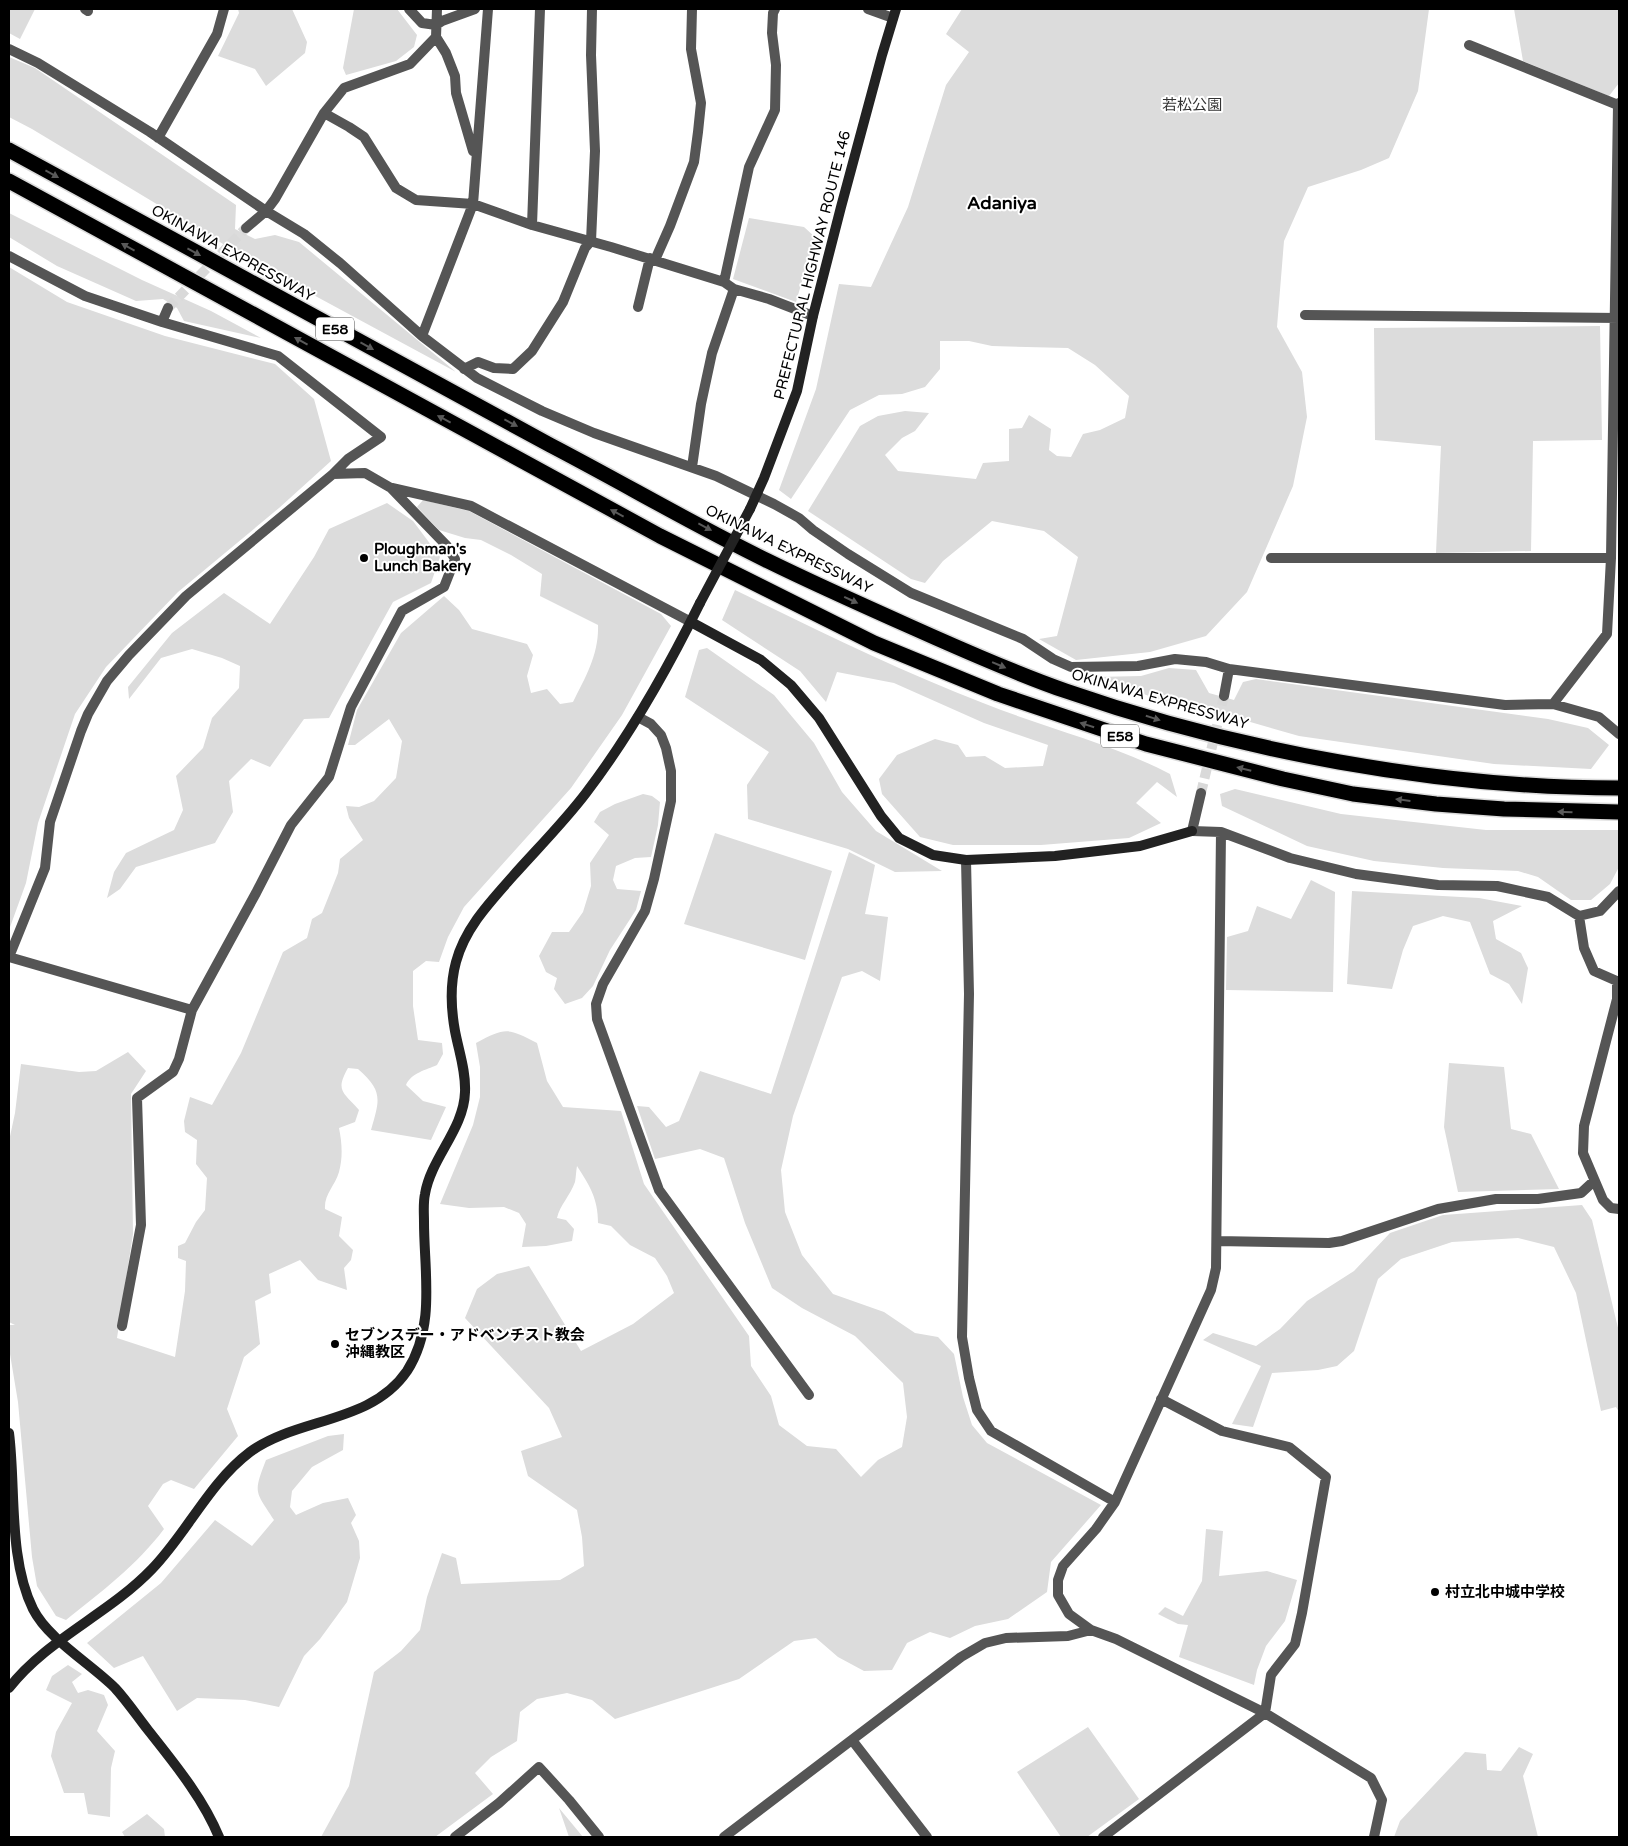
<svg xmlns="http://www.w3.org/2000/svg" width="1628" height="1846" viewBox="0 0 1628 1846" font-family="'Varela Round','Noto Sans JP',sans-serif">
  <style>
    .green { fill: #dcdcdc }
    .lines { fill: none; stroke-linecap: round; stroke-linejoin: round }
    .street-tunnel { stroke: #d9d9d9; stroke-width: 10; stroke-dasharray: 10 5; stroke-linecap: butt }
    .highway-casing { stroke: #dbdbdb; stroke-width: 18 }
    .street { stroke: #555; stroke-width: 10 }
    .secondary { stroke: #222; stroke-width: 10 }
    .highway { stroke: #000; stroke-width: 15 }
    .secondary-bridge { stroke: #222; stroke-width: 10 }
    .oneway { fill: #595959 }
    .poi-dot { fill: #000; stroke: #fff; stroke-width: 2 }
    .labels { text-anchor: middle; stroke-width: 4; stroke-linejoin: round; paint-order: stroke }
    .shield { fill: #fff; stroke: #4c4c4c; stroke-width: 1 }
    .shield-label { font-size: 14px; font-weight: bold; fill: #000 }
    .park-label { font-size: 15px; fill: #333; stroke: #fff }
    .street-label { font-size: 15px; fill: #000; stroke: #fff }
    .poi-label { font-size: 15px; font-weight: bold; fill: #000; stroke: #fff; text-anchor: start }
    .quarter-label { font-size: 18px; font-weight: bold; fill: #000; stroke: #fff }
  </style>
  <rect width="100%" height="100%" fill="#fff"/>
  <path class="green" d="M9,9H35L20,39L9,33Z
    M238,9H292L307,42L305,53L266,86L255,69L218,56L239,13Z
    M354,9H397L417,35L414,47L396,61L346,75L343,68Z
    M962,9H1429L1418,91L1389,158L1361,170L1308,187L1284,241L1277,327L1302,372L1307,417L1293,486L1247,592L1206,636L1150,652L1076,660L1039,639L1057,636L1078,557L1044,531L992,521L943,561L925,583L911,579L808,511L860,426L878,416L905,411L929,413L915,431L902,438L885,455L898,471L976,479L983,463L1009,461V429L1022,428L1029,415L1051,429L1049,450L1057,456L1071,457L1083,434L1100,430L1125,418L1129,396L1095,365L1068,348L992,346L969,341H940V369L925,387L902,394L879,395L850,410L791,499L779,490L816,389L839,284L871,287L908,207L946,85L969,52L946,34Z
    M1514,9H1619V83L1609,96L1523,61Z
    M9,57L35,68L236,205L235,229L255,239L275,235L299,242L456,372L258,265L32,129L9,117Z
    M9,213L142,280L211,311L261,338L184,321L177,308L163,299L136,301L57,266L9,237Z
    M749,218L804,227L815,237L796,302L733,279Z
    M9,267L67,302L165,336L275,364L314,399L331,461L279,508L178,592L106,667L75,714L38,823L26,883L9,930Z
    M1600,326L1602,440L1533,441L1531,551L1436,553L1441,446L1375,440L1374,328Z
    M423,500L469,511L661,614L671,626L622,715L571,788L464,907L448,937L439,962L426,961L413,971V1006L418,1040L442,1043L443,1054L437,1065C426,1070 411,1073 406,1085L423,1101L446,1107L431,1140L371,1130C380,1099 383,1091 358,1069L348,1068C335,1091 343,1092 359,1110L355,1122L339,1128C342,1143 343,1157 339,1172C335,1186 324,1194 325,1209L342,1217L339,1236L353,1250L351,1260L344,1268L347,1290L318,1280L300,1260L269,1274L271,1293L255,1301L260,1344L244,1357L227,1409L238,1436L194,1489L171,1480L163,1484L148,1506L164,1529C137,1565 101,1592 66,1620L56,1616L37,1586L32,1557L18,1402L9,1348V1325H15L9,1322V1141L15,1113L21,1064L79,1072L96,1071L128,1052L146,1071L131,1094L133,1234L117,1338L175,1357L185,1291L186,1261L178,1258V1246L185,1243L196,1222L205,1210L207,1178L196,1164L197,1140L185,1132L184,1121L190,1097L212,1105L241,1053L283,952L307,938L312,919L322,913L338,873L340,859L363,840L349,818L346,806L359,807L374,801L396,778L402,741L389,719L355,745H348L357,710L401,633L444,596L459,610L472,629L527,644L533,655L527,676L531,693L547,689L560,704L573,702C586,676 599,654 598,625L540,596L542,574L511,555L481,540L465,538L439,530L417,507Z
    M387,503L413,521L440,557L431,583L393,602L329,718L304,719L270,767L251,759L229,781L233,812L215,843L136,867L120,889L107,898L114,872L126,853L174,830L183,810L176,776L203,748L212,718L239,688L240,666L222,658L192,649L161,658L129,699L128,687L172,633L224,593L270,624L314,557L329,529Z
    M735,590C817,630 898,670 983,703C1045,728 1111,743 1170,774L1177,797L1157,782L1136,803L1161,823L1129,838L1041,845H953L920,837L882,794L879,779L897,755L935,739L958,745L966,757L985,756L1005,768L1043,766L1048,745L984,723L894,683L837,672L826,702L800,671L722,620Z
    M707,648L774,695L814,743L842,792L876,831L942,871L895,872L848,849L748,819L747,785L769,752L685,697L699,650Z
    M1169,668L1196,670L1209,693L1234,700L1243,682L1256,679L1548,719L1588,728L1609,745L1591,769L1494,764L1299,736L1233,717L1166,702L1096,677L1141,676Z
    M1235,789L1341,814L1486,830H1619V867L1610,884L1591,900H1571L1538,877L1518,871L1443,868L1374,861L1307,846L1222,806L1220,794Z
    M643,794L652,796L660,802L658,825L651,857L635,858L616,866L613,880L617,889L641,891L636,910L610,950L593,986L582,998L565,1004L554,989L557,978L546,972L539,956L552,932H569L583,912L591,886L590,863L609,835L594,822L600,812L615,804Z
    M715,833L832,871L805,960L684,924Z
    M849,852L875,865L865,914L888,917L880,981L862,971L842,977L793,1116L781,1170L785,1212L802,1255L833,1294L884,1312L915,1333L938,1337L954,1354L963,1397L972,1425L987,1443L1101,1505L1051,1562L1047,1592L1008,1619L975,1626L950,1638L930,1632L907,1643L892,1670L864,1671L838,1657L816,1638L794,1641L739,1679L615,1719L592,1700L567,1693L537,1699L520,1712L517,1741L491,1757L475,1773L493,1794L435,1837H321L349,1786L374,1672L401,1651L420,1630L427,1597L442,1553L456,1558L461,1584L560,1580L584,1566L582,1537L577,1510L528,1476L521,1451L562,1437L549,1408L465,1318L477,1289L497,1274L529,1266L581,1351L633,1324L674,1293L667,1276L655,1258L630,1245L611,1226L598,1223C598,1199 590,1186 577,1166C576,1171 576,1177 575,1182C570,1196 560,1205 557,1218L566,1220L574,1229L572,1241L546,1246L522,1247L526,1224L519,1213L504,1207L469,1208L440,1204L473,1125L480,1097V1067L476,1043C505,1028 507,1027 537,1043L547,1081L563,1107L621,1111L644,1184L749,1336L751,1366L771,1396L779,1425L807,1446L836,1449L861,1477L878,1460L902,1447L907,1417L903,1383L855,1336L802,1308L772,1288L745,1223L724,1158L700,1149L655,1159L637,1106L649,1107L666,1127L679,1121L700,1071L771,1094Z
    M1311,880L1335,892L1333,992L1226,990L1227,937L1248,931L1257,906L1291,919Z
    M1352,891L1479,898L1522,906L1493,921L1496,939L1521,953L1528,968L1522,1004L1509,984L1490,974L1470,922L1443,916L1413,926L1403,950L1392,989L1347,984Z
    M1449,1063L1504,1067L1511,1129L1531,1134L1559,1189L1458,1192L1444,1127Z
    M1582,1205L1592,1220L1619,1332V1412L1616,1407L1601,1411L1576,1293L1554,1247L1518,1238L1452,1242L1401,1259L1378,1279L1354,1351L1337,1366L1318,1370L1272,1373L1253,1427L1232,1424L1261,1366L1203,1340L1213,1333L1256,1346L1280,1329L1307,1301L1354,1271L1390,1233L1443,1215Z
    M344,1434L343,1450L312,1467L292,1491L290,1507L296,1515L323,1503L348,1498L356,1515L351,1523L359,1541L360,1558L347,1602L320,1639L304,1656L279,1707L245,1700L197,1698L177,1711L143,1656L114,1668L87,1643L161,1583L215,1520L252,1546L274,1520C255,1490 253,1494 266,1460L328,1436Z
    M1206,1529L1223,1531L1219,1576L1267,1571L1297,1580L1285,1621L1266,1646L1257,1670L1254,1685L1179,1657L1188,1625L1178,1624L1158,1614L1165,1607L1183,1616L1202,1581Z
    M68,1665L82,1674L72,1682L78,1693L88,1690L104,1695L108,1705L97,1731L115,1751L111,1768L110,1817L88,1814L84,1793H64L51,1756L56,1732L72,1703L46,1690L52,1676Z
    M1088,1727L1139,1799L1087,1837H1061L1017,1772Z
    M1519,1747L1533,1754L1523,1776L1538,1837H1394L1400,1821L1465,1752L1486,1754L1487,1770L1501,1771Z
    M559,1808L583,1837H569Z
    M147,1814L164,1829L165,1837H125L122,1832Z"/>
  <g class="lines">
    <path class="street-tunnel" d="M168,308L246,228
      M1201,793L1224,696"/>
    <defs>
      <path id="highway" d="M9,150C189,249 369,348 550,445C623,483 694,525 768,561C823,588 880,613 936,638C979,657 1022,676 1066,691C1238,751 1438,788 1619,788
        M9,181L660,536L874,643L998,694L1146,744L1283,779L1353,794L1436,804L1504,809L1619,812"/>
    </defs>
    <use href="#highway" class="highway-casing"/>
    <path class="street" d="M85,9L88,11
      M409,9L422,23L436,25L442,21L475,9
      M868,9L893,18
      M436,37L446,53L455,76L456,93L473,151
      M1469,45L1618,105
      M9,49L38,63L150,132L266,211L304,234L340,263L422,336L477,378L542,411L594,433L716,476L774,504L799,518L813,530L848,554L911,593L1023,639L1053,659L1071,667L1138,666L1175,659L1206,662L1229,669L1505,705L1553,704L1599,717L1619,734
      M324,113L349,127L364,137L396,188L416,200L473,204L532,225L611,247L724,282L734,289L712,353L701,404L692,467
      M158,138L217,34L224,9
      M532,225L540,9
      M246,228L266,211L275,199L324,113L344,88L410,64L436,37L437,9
      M9,256L85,296L162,322
      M655,260L670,226L694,162L698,132L701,103L691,49L692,9
      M724,282L749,167L775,110L776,65L772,33L773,13L775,9
      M734,289L769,299L813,316
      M638,307L650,258
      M1305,315L1619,318
      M422,336L473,204L488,9
      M464,369L478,362L494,368L513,369L532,351L563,302L585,248L591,241L595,151L591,55L592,9
      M392,488L471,506L691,622
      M1271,558H1611
      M1224,696L1229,669
      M1553,704L1607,634L1611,558L1618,105L1619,103
      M638,717L651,724L661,735L666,748L671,771V801L654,879L645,911L603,984L596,1004L597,1019L659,1190L809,1395
      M1201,793L1192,831L1221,832L1290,858L1356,874L1438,885L1497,886L1548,897L1579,916L1600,911L1619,891
      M1221,832L1216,1268L1211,1290L1115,1502L1096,1529L1063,1566L1058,1580V1595L1069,1614L1091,1630L1116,1639L1265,1713L1371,1778L1382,1800L1374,1837
      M966,860L969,994L962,1337L969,1378L977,1410L991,1431L1115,1502
      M1579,916L1584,948L1594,971L1619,982
      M9,957L45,868L50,822L81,731L88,714L107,681L129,655L186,596L333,474L348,459L381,437L278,356L162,322L168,308
      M9,957L192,1010
      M1617,981V999L1584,1126L1583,1153L1603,1200L1611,1208L1619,1209
      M1217,1241L1329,1243L1342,1241L1438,1209L1496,1199H1538L1581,1193L1594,1181
      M122,1326L141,1225L137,1098L173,1072L179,1059L192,1010L256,893L291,825L329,777L351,707L402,611L444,587L455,559L447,546L391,488L365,473L333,474
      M852,1740L927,1837
      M455,1837L499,1803L539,1767L569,1800L599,1837
      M724,1837L961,1657L985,1643L1006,1638L1068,1636L1091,1630
      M1103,1837L1265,1713L1271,1675L1295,1644L1302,1613L1326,1477L1289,1447L1222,1431L1161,1399"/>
    <path class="secondary" d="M750,509L764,478L797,391L813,316L841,207L882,55L896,9
      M691,622L761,660L791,685L819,718L881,816L899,838L933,855L966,860L1055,856L1140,846L1192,831
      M9,1433C16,1488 8,1558 33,1609C48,1639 91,1664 115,1688C127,1701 137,1716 148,1730C174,1763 203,1798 219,1837
      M9,1688C47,1639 109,1614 152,1569C187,1533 209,1483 250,1452C298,1417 371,1424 407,1371C436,1326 424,1272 424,1222C424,1213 423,1203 425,1194C431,1158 464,1129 465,1092C466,1071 459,1052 455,1031C451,1009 450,984 456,962C465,928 490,902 513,876C537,849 564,822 586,793C631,734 667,670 700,603"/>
    <use href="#highway" class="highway"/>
    <path class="secondary-bridge" d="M700,603L750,509"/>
  </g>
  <defs><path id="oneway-solid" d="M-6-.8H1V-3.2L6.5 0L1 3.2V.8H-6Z" transform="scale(1.25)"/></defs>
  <g class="oneway">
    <use href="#oneway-solid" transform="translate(52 174) rotate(29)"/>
    <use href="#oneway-solid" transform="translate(128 247) rotate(-151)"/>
    <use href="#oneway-solid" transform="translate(194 252) rotate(29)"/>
    <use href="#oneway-solid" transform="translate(301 341) rotate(-151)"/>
    <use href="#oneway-solid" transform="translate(367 346) rotate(29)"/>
    <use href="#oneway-solid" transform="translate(444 419) rotate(-152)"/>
    <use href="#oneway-solid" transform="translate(511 423) rotate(28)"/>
    <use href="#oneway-solid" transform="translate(617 513) rotate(-152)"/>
    <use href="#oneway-solid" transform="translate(705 527) rotate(28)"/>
    <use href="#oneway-solid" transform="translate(851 600) rotate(25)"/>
    <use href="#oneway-solid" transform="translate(999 665) rotate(23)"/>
    <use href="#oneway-solid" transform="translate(1153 718) rotate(17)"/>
    <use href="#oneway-solid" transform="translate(1087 725) rotate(-162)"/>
    <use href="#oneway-solid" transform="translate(1244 769) rotate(-166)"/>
    <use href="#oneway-solid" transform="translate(1403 800) rotate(-173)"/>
    <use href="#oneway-solid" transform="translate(1565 812) rotate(-178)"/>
  </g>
  <g class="poi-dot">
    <circle cx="364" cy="558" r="5"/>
    <circle cx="335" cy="1344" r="5"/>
    <circle cx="1435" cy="1592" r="5"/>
  </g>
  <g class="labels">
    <g class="shield">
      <rect x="316" y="317.5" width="38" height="23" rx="4"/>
      <rect x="1101" y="724.5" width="38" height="23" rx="4"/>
    </g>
    <g class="shield-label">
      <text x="335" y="334">E58</text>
      <text x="1120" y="741">E58</text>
    </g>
    <g class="park-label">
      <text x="1192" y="110">若松公園</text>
    </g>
    <g class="street-label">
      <text transform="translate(233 253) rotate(29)" y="5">OKINAWA EXPRESSWAY</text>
      <text transform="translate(812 265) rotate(-76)" y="5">PREFECTURAL HIGHWAY ROUTE 146</text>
      <text transform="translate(789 549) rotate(26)" y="5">OKINAWA EXPRESSWAY</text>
      <text transform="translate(1160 699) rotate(16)" y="5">OKINAWA EXPRESSWAY</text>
    </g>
    <g class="poi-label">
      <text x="374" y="554">Ploughman's<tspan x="374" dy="17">Lunch Bakery</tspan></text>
      <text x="345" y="1340">セブンスデー・アドベンチスト教会<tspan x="345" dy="17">沖縄教区</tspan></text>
      <text x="1445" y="1597">村立北中城中学校</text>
    </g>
    <g class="quarter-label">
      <text x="1002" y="209">Adaniya</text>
    </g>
  </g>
  <rect width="1628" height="1846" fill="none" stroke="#000000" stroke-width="20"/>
</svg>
